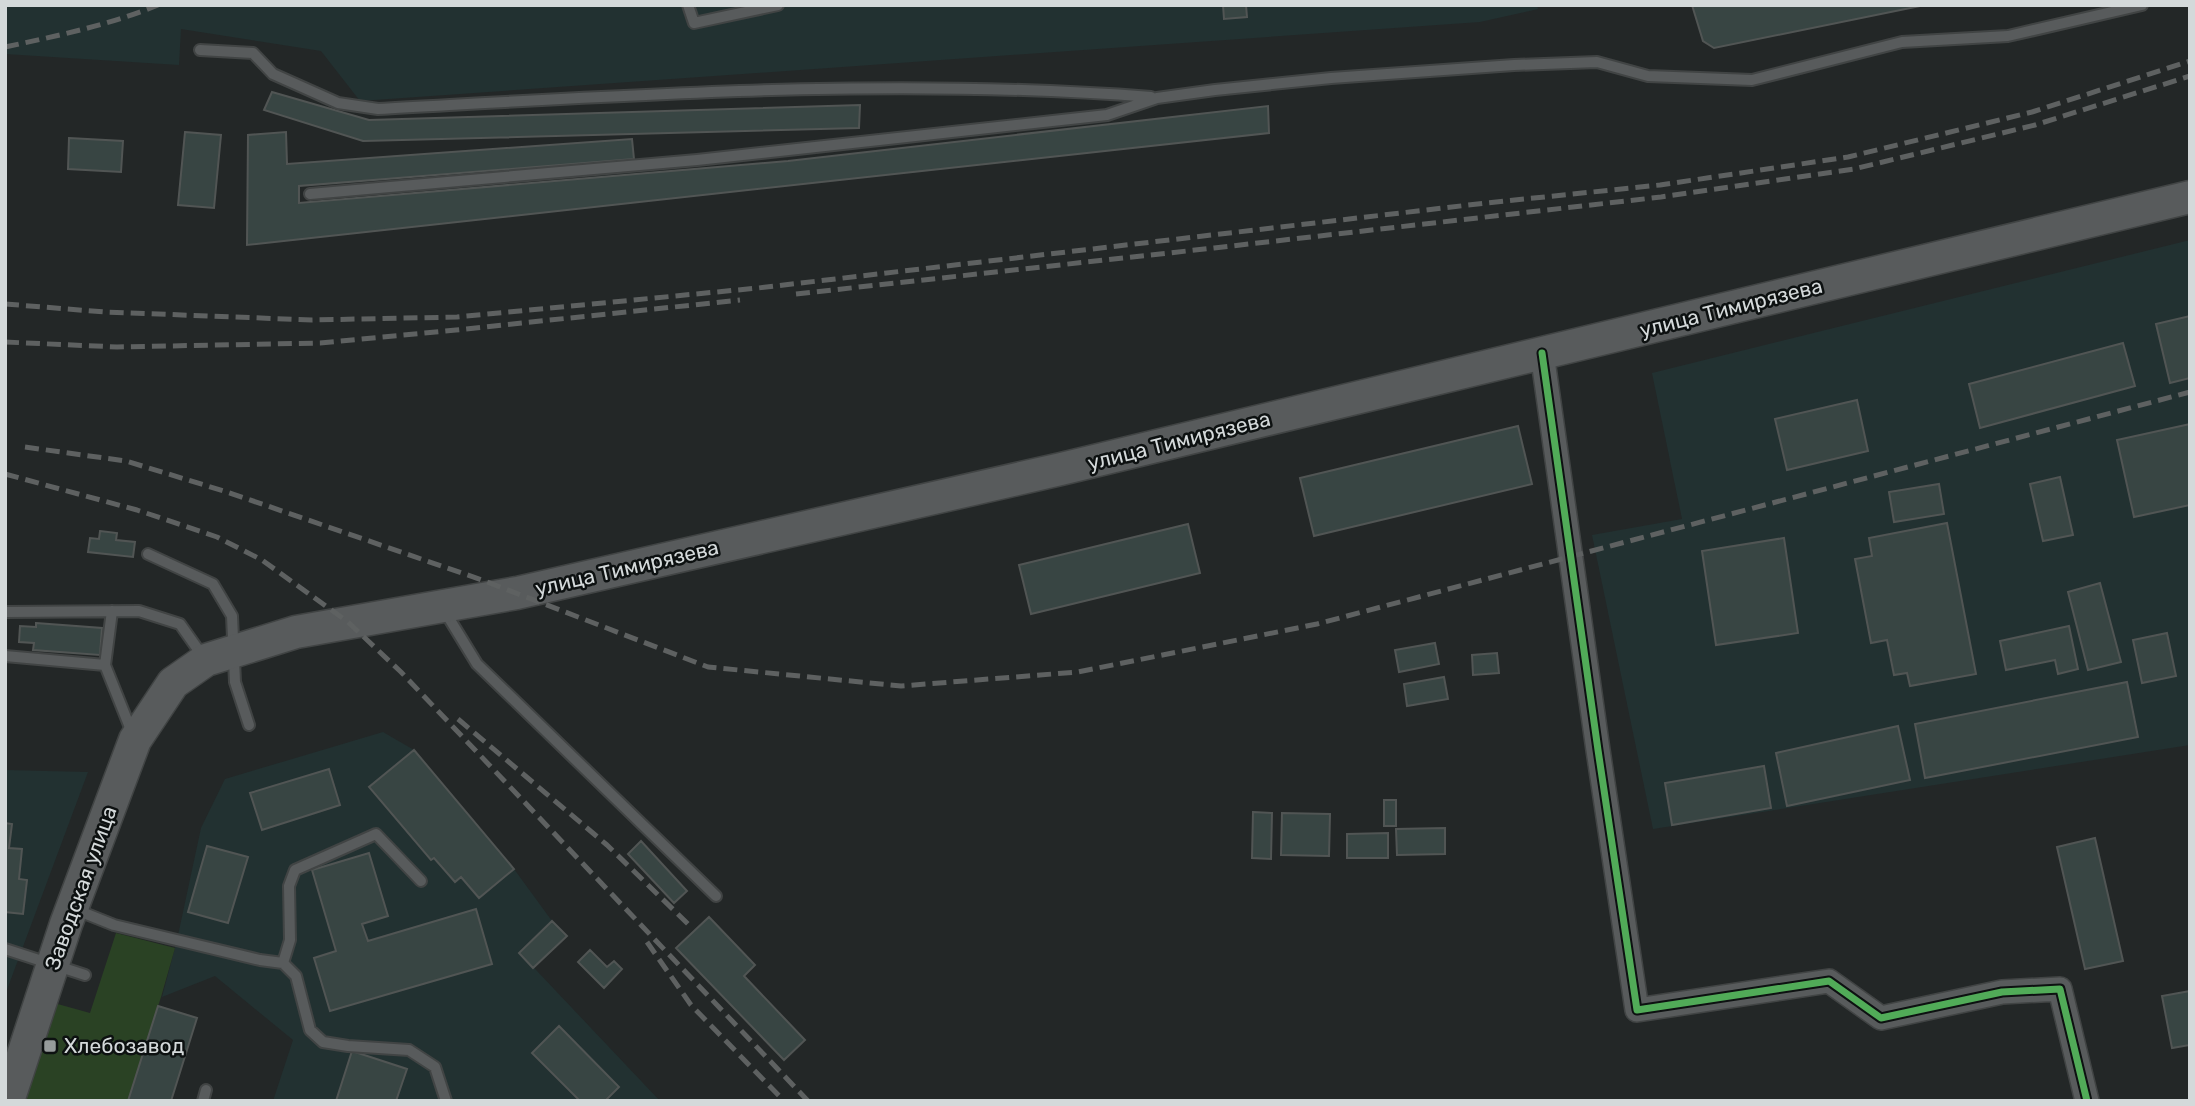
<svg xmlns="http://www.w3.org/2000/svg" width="2195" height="1106" viewBox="0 0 2195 1106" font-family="Rubik,sans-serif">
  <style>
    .built { fill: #223131 }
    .green { fill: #2a4224 }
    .building { fill: #384543; stroke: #515554; stroke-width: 2 }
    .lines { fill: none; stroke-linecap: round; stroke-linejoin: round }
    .service-casing { stroke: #414444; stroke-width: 14 }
    .minor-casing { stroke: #414444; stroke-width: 26 }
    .secondary-casing { stroke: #414444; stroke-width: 35 }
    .service { stroke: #585b5c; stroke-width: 10 }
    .minor { stroke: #585b5c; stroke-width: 23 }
    .secondary { stroke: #585b5c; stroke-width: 32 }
    .rail { stroke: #5e6161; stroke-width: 5; stroke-dasharray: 14 7; stroke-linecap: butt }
    .cycleway-casing { stroke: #0d1111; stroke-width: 11 }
    .cycleway { stroke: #51ab58; stroke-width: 7 }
    .poi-dot { fill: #969b9b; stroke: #0d1111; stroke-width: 2.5 }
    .labels { text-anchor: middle; stroke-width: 5; stroke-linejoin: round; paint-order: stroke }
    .street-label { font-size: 21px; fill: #d4d9da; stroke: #0d1111 }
    .poi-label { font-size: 21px; fill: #d4d9da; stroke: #0d1111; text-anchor: start }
  </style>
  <rect width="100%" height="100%" fill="#232727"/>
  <path class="built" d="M5,5H1537L1538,9L1480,22L360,101L321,51L181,29L179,65L5,54Z
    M2190,240V745L1653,829L1592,535L1682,519L1652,373Z
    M383,732L414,750L514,869L552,921L520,953L660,1101H273L293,1040L215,976L162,997L177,940L201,828L225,779Z
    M5,770L88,772L5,995Z"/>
  <path class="green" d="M116,933L175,948L161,997L128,1101H22L54,1003L90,1013Z"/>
  <path class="building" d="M1223,5H1246L1247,17L1224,19Z
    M1692,5H1925L1714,48L1703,41Z
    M272,92L369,120L860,105L859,128L363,141L264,110Z
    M1268,106L1269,133L247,245L248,135L286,132L287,164L632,139L634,159L299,186V203L788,161Z
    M185,132L221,135L214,208L178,205Z
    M69,138L123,141L121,172L68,169Z
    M2190,316V378L2170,383L2156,324Z
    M2123,343L2135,386L1980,428L1969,384Z
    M1857,400L1868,451L1787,470L1775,419Z
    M2190,424V505L2134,517L2117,440Z
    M1518,426L1532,484L1314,536L1300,478Z
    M2060,477L2073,535L2043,541L2030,484Z
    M1939,484L1944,514L1894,522L1889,492Z
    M1947,523L1976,674L1910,686L1907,673L1894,675L1887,640L1871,643L1855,559L1872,556L1869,538Z
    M1188,524L1200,573L1031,614L1019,565Z
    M100,531L117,533L116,540L135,542L133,557L88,552L90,538L99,539Z
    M1784,538L1798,633L1716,645L1702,551Z
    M2100,583L2121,662L2088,670L2068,592Z
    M36,623L102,628L100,655L33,650L34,643L19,642L20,626L36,627Z
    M2069,626L2078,669L2058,674L2055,660L2006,670L2000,641Z
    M2167,633L2176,676L2142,683L2133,640Z
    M1435,643L1439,664L1399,672L1395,650Z
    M1497,653L1499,673L1473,675L1472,655Z
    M1444,677L1448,699L1407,706L1404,684Z
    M2127,682L2138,737L1925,778L1915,724Z
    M1898,726L1910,780L1787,806L1776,753Z
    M414,750L514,869L479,898L461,877L455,882L434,858L431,860L369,787Z
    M1764,766L1771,808L1672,825L1665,783Z
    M329,769L340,805L262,830L250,793Z
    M1384,800H1396V826H1384Z
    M1253,812L1272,813L1271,859L1252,858Z
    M1282,813L1330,814L1329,856L1281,855Z
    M5,823L12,824L9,848L22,849L19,879L27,880L23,914L5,912Z
    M1445,828V854L1397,855L1396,829Z
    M1388,833V858H1347V834Z
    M2095,838L2123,961L2085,969L2057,847Z
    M641,841L687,891L674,903L628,854Z
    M207,846L248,857L228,923L188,912Z
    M369,853L388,916L362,924L368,941L476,909L492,964L330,1011L314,958L336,951L312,870Z
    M709,917L755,965L744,976L805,1040L784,1060L676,948Z
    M552,921L567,936L533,968L519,953Z
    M590,950L607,967L614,961L622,969L604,988L578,962Z
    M2190,991V1045L2172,1048L2162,996Z
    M158,1006L197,1018L171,1101H128Z
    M559,1026L619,1087L605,1101H580L532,1053Z
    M352,1051L407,1069L396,1101H336Z"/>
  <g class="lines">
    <defs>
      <path id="service" d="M688,5L694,23L778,5
        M200,50L253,53L273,74L338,103L378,109C635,95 894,77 1151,97
        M310,194L697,160L1107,115L1157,98L1215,90L1331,78L1514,65L1597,62L1648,76L1752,80L1902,42L2008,36L2142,5
        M148,554L213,584L232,616L235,682L249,725
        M444,610L477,664L716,896
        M5,612L139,611L180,624L204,658
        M5,656L105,665L133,735
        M105,665L112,611
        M74,909L114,925L260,960L283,963L296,976L310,1030L323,1042L348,1046L409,1050L435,1067L446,1101
        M5,949L85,975
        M283,963L290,940L289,886L295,870L376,834L421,881
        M203,1101L206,1090"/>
      <path id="minor" d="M1542,353L1598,750L1637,1010L1829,981L1881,1018L2002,992L2060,989L2087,1101"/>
      <path id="secondary" d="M8,1101L66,924L135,740L173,683L206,660L296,632L517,593L1061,469L2190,197"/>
    </defs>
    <use href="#service" class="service-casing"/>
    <use href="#minor" class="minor-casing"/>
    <use href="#secondary" class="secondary-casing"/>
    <use href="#service" class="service"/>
    <use href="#minor" class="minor"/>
    <use href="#secondary" class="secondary"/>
    <path class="rail" d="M5,47C57,36 109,25 158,5
      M796,294L1214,248L1661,197L1854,169L2035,125L2190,76
      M5,304L105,312L312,320L457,317L758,288L1486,203L1660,185L1848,157L2032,112L2190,61
      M5,342L117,347L320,343L456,330L740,300
      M25,447L126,461L227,492L482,580L708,667L901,686L1078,672L1317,624L2190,392
      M5,474L137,510L217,537L262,560L348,622L401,672L808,1101
      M458,719L607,845L689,925
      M647,942L691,1005L784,1101"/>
    <defs>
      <path id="cycleway" d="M1542,353L1598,750L1637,1010L1829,981L1881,1018L2002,992L2060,989L2087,1101"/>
    </defs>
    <use href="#cycleway" class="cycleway-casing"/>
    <use href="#cycleway" class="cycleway"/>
  </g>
  <rect class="poi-dot" x="43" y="1039" width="14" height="14" rx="3.5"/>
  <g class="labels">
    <g class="street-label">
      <text transform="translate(1731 308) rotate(-14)" y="7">улица Тимирязева</text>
      <text transform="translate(1179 441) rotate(-14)" y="7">улица Тимирязева</text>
      <text transform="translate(627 568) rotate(-13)" y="7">улица Тимирязева</text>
      <text transform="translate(81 888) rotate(-70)" y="7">Заводская улица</text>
    </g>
    <g class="poi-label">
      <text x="64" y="1053">Хлебозавод</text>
    </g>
  </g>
  <rect width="2195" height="1106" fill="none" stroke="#d4d9da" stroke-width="14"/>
</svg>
